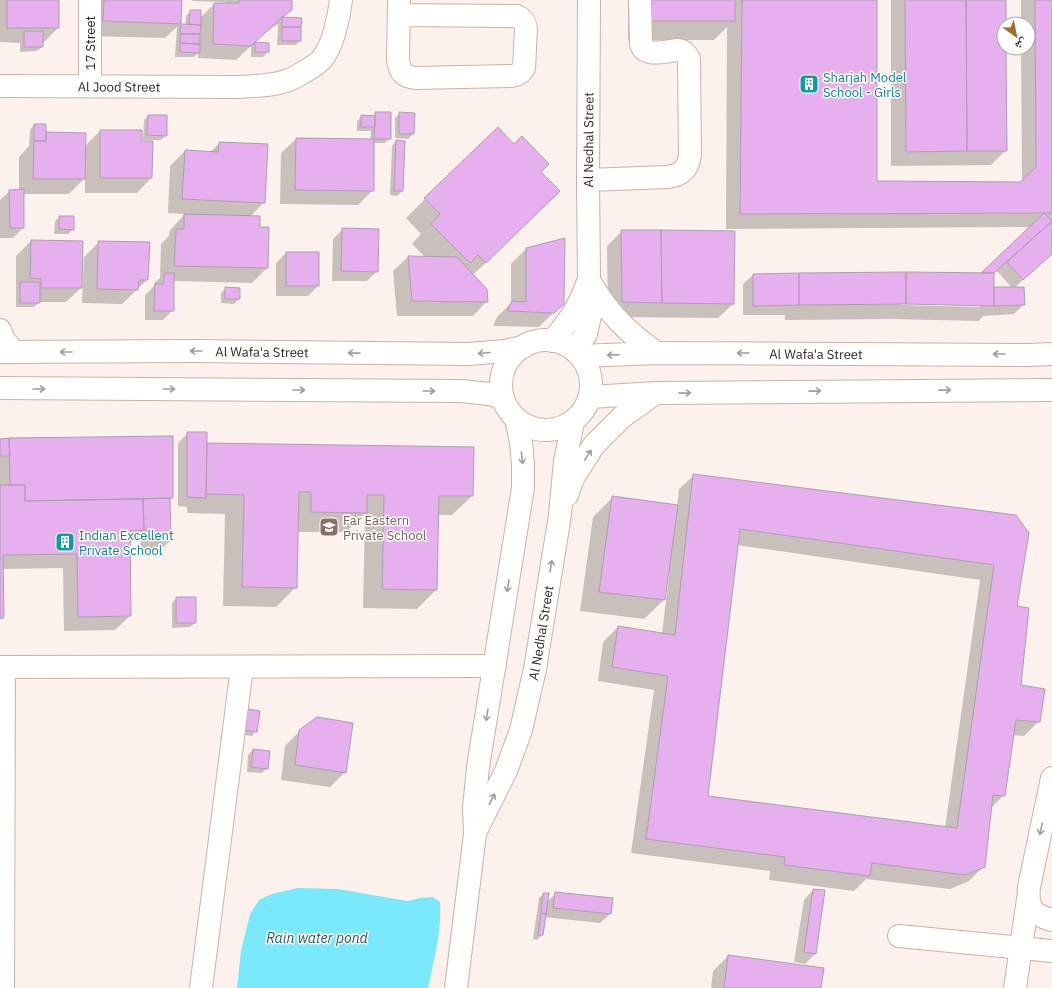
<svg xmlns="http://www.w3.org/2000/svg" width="1052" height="988" viewBox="0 0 1052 988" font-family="'IBM Plex Sans','Noto Naskh Arabic',sans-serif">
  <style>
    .water { fill: #7ae8fb }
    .shadow { fill: #0003; fill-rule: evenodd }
    .building { fill: #e6b0ef; stroke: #ae9db0; fill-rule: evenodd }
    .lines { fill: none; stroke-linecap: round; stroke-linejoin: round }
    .minor-casing { stroke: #cab2a5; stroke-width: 24 }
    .minor { stroke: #fff; stroke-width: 22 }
    .oneway { stroke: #a19d9b }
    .labels { text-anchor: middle; stroke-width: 3; stroke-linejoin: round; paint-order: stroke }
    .street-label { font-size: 13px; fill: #2e2520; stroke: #fff }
    .culture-label { font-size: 13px; fill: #0d838f; stroke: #fff; text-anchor: start }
    .education-label { font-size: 13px; fill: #785e54; stroke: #fff; text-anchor: start }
    .water-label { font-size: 14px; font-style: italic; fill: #275760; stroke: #fff }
  </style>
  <rect width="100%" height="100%" fill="#fcf1ec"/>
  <path class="water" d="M297,888L338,889L407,901L420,898L433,897L440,902C442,930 434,960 428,988H237L241,951L250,914L260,899L272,894Z"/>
  <path class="shadow" d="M0,0H58V28L43,43H42V47L37,51L20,52V43L0,42Z
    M90,0H181L180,25H185L186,16L190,11L200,18L214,4H225V2L192,1V0H291V10L283,18L300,41L296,45H277L278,24L266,32L254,43L268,44V52L263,57H251V46L236,60L198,58V53L194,57H175L177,27L165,38L89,36Z
    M628,0H876V182H1022L1021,48H1028V24H1021V0H1052V253L1014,288L1024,304L1014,314L983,316L979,321L891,319L785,320V315H743V284L753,275L982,274L1030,227L726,229L727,27L714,40H628ZM997,271L1012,288H993V274ZM901,303L980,305V307L901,305Z
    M891,0H1005L1004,48H1005L1006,150L991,165L891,166Z
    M376,113L390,138L385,143H373V190L358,205L280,204L281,153L296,139L370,140L371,131H357V121L362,116H372Z
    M400,113L413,134L408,139L395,138V118Z
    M148,116L166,135L161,140H143L144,120Z
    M34,125L45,135L85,146L100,131L141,142L151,178L137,193H85V178L69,194H23V228L13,238H0V200L10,191H19V157L29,146L30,130Z
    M396,141L402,191L397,196L390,195L392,146Z
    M220,143L264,202L250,217L259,228H268L267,268L252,283L173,281V310L163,320H145V295L154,286V283L160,278L161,244L169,236L170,230L185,214L168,213L170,166L185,151L210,152Z
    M540,173L539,211L473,275L487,301L473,316H397L393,271L408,257H425L412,244L421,234L406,218L425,199Z
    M60,217L73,229L68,234H54L55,221Z
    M343,229L377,271L367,281H332L333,239Z
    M622,231L733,304L718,318L608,317L607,246Z
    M31,241L81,288L66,302H39L34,307H16V256Z
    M99,242L147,280L122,304L82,303L84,257Z
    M526,249L563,303L539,327L493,326L497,317L511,303V264Z
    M286,253L318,286L308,296H276V263Z
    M226,288L239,299L234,304L221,303V293Z
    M188,433L206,445L207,444L472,496L452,515H438L436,590L417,609L363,608L365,513L346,532H297L296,587L276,607L223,606L225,514L187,513V507L178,506V443Z
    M0,440L172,498L169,501L170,541L160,550L140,551L141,540H133L129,544L130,616L115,630L64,631L63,568L2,569L3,618L0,620Z
    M694,475L1015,516L1016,606L1020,686L1039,721L1024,736L1013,735L1004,795L990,809L984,866L969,881L950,889L866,879L854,891L769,880L770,871L631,853L654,690L598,681L603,642L618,627L662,634L669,575L667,574L664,600L644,619L580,611L593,517L613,497L677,506L679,489ZM737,545L980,580L945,828L707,796Z
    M177,598L195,623L190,627L172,628V603Z
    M237,714L256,731L252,736L234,734Z
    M300,731L345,772L330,787L281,780L285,746Z
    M253,750L267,768L262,773L247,772L248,755Z
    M813,890L815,954L805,964L794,962L804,900Z
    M556,893L610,914L600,923L544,917L542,935L537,940L533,939L539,898L544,894L547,902Z
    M728,956L820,988H711L713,971Z"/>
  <path class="building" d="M7,0H59V28H7Z
    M104,0H182L181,24L103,21Z
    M239,0H292V10L282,17L251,46L213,44L214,3H239Z
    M647,0H735V21H647Z
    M742,0H877V181L1020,182L1036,167L1035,0H1052V213L740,214Z
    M905,0H966L967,151L906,152Z
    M966,0H1006V24H1004V48H1006L1007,151H967Z
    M190,10H201V25L189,24Z
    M282,17L302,18L301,27H282Z
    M181,24L201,25L200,34H180Z
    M282,27H301V41H282Z
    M24,31H43V47H24Z
    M180,34H200V44L180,43Z
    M255,42L269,43V52H255Z
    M180,43L200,44V53L180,52Z
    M375,112H391V139H374Z
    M399,112L415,113L414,134H399Z
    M148,115H167V136L147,135Z
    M361,115L375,116V127H361Z
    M34,124H46V141H34Z
    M498,127L514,144L522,136L549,164L541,172L560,191L486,263L478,255L470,263L431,224L440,214L424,198Z
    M100,130H142V141H153L152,178H100Z
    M46,132L86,133L85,179H33L34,141H46Z
    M296,138L374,139V191L295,190Z
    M396,140L405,141L403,191H394Z
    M219,142L268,144L265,203L182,199L185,150L218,152Z
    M24,189V228H10L9,190Z
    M1044,213L1052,221L994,273H981Z
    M184,214L260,216V227H269L268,268L174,266L176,229H184Z
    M59,216H74V230L59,229Z
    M1052,221V254L1023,280L1007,262Z
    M342,228L379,229L378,272L341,271Z
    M621,230H661L662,303L622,302Z
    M661,230L735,231L734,304L662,303Z
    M565,238L564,304L554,313L507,311L512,301L526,302V248Z
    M31,240L83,241L82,288H41V279L30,278Z
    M98,241L150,242L148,280H139L138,290L97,289Z
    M286,252H319V286H286Z
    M408,256L457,257L487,289L488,302L412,301Z
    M906,272L994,273V306L906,304Z
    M906,272V304L799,305V273Z
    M164,273H174V311H154L155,284H164Z
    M799,273V305L753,306V274Z
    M20,282H40V303H20Z
    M225,287L240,288V299H225Z
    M994,287H1024L1025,305L994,306Z
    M187,432H207L206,498L187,497Z
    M173,436V498L25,501V485H10L9,438Z
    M9,438L10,456H0V439Z
    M207,443L474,447L473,496H439L437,590L382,589L384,495H367V513L311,512V492H299L297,588L242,587L244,495L206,494Z
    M693,474L1016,515L1029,533L1017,606L1029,608L1021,685L1045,689L1040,722L1016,720L1005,796L993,795L985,867L965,875L872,863L870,876L784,865L785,857L646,839L668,676L612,667L618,626L675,635ZM740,529L994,565L957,828L708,796Z
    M0,485H25V501L143,499L144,530L130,531L131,616L78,617L77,554L3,555L4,618H0Z
    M612,496L678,505L665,600L599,592Z
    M170,498L171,541H150V530H144L143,499Z
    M176,597H196V623H176Z
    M241,708L260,711L257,732L238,729Z
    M317,717L353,723L346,773L295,765L299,730Z
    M253,749L270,751L268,769L251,767Z
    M813,889L825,890L816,954L804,952Z
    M555,892L613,898L611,914L553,908Z
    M543,893H549L546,914L541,913Z
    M541,913L546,914L543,935H538Z
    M728,955L824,968L821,988H724Z"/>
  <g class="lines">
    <defs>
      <g id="minor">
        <path d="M90,0V86"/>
        <path d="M399,15L517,16C523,19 525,22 526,29L524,68C521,73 518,75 512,76L416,78C404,77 400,73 398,60L399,0"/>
        <path id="s1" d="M0,86L239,87C252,86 266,86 279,83C287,81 295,78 302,73C309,69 317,65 322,59C333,46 339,17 341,0"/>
        <path d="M588,180L667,177C682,175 688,169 690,155L689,59C686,53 684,51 677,50C666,51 645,58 641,44L640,0"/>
        <path d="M590,282C608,313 627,332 657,353"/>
        <path d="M0,330L3,338L13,352"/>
        <circle cx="546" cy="385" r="45"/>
        <path d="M552,341C568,323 579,307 587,284"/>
        <path id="s2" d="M575,351L586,334L590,316L591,299L589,279L588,180L589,0"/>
        <path id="s3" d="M0,352L196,351L469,354L505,351L523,347"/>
        <path id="s4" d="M580,356L657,353L1029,355L1052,354"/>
        <path d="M0,388L461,391L489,394L503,398"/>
        <path d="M590,397L656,393L1052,390"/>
        <path d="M567,495L573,478L594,445L622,417L656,393"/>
        <path d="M0,667L495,666"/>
        <path d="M1052,778L1029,887C1027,907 1032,915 1052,920"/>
        <path id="s5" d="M476,831L506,771L521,730L535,669L560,515L565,461L573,422"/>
        <path d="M899,936L1052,951"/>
        <path d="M3,988L4,667"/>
        <path d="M201,988L242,667"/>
        <path d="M456,988L475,834L474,808L478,767L523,488V465L521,442L516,419"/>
        <path d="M1015,988L1028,899"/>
      </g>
    </defs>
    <use href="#minor" class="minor-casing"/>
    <use href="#minor" class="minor"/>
  </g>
  <defs><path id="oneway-shaft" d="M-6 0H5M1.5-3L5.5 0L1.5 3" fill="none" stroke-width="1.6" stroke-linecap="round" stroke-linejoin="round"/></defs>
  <g class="oneway">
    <use href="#oneway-shaft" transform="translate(196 351) rotate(-180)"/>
    <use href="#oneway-shaft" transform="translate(66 352) rotate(180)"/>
    <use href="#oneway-shaft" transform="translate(354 353) rotate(-179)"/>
    <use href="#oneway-shaft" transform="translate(484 353) rotate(175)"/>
    <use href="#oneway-shaft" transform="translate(743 353) rotate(-180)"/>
    <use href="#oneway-shaft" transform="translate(999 354) rotate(-180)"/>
    <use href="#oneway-shaft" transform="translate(613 355) rotate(178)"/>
    <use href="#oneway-shaft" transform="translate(39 389)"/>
    <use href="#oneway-shaft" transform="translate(169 389)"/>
    <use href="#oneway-shaft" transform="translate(299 390)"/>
    <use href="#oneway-shaft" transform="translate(945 390) rotate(-1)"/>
    <use href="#oneway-shaft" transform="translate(429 391)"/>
    <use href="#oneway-shaft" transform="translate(815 391) rotate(-1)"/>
    <use href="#oneway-shaft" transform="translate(685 393) rotate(-1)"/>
    <use href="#oneway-shaft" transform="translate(588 455) rotate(-57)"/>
    <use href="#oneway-shaft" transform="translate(522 458) rotate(84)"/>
    <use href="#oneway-shaft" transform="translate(551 566) rotate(-81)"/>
    <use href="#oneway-shaft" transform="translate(508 586) rotate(99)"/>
    <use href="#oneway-shaft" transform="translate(487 715) rotate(99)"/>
    <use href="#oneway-shaft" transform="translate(492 799) rotate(-62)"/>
    <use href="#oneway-shaft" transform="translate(1041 829) rotate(102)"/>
  </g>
  <defs>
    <symbol id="building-square" viewBox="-11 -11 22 22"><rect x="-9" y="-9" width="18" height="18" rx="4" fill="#0f9aa8" stroke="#fff"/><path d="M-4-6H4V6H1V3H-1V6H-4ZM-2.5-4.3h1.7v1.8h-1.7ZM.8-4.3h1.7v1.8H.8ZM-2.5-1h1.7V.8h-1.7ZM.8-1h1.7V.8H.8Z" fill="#fff"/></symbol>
    <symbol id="school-square" viewBox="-11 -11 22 22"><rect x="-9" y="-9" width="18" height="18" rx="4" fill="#8d6e63" stroke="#fff"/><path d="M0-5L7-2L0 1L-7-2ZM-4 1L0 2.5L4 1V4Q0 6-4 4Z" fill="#fff"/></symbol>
  </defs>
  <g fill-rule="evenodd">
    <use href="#building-square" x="798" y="73" width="22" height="22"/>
    <use href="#school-square" x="318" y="516" width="22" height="22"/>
    <use href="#building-square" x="54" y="531" width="22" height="22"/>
  </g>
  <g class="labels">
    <g class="street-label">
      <text transform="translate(90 43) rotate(-90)" y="5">17 Street</text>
      <text dy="5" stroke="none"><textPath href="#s1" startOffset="119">Al Jood Street</textPath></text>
      <text dy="5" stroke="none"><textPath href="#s2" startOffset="215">Al Nedhal Street</textPath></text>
      <text dy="5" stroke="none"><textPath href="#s3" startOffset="262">Al Wafa'a Street</textPath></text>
      <text dy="5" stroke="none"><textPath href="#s4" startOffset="236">Al Wafa'a Street</textPath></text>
      <text dy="5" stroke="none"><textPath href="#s5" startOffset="210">Al Nedhal Street</textPath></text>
    </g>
    <g class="culture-label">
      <text x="823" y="82">Sharjah Model<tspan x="823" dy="15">School - Girls</tspan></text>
      <text x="79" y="540">Indian Excellent<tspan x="79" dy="15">Private School</tspan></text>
    </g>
    <g class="education-label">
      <text x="343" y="525">Far Eastern<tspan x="343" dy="15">Private School</tspan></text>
    </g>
    <g class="water-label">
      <text x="317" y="943">Rain water pond</text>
    </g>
  </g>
  <g transform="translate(1016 36) rotate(147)"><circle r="19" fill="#ffffff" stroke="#aba8a6"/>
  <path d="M0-3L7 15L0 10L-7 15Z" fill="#a66c2b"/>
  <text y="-6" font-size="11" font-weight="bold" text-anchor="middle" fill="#2e2520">ش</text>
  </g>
</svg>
